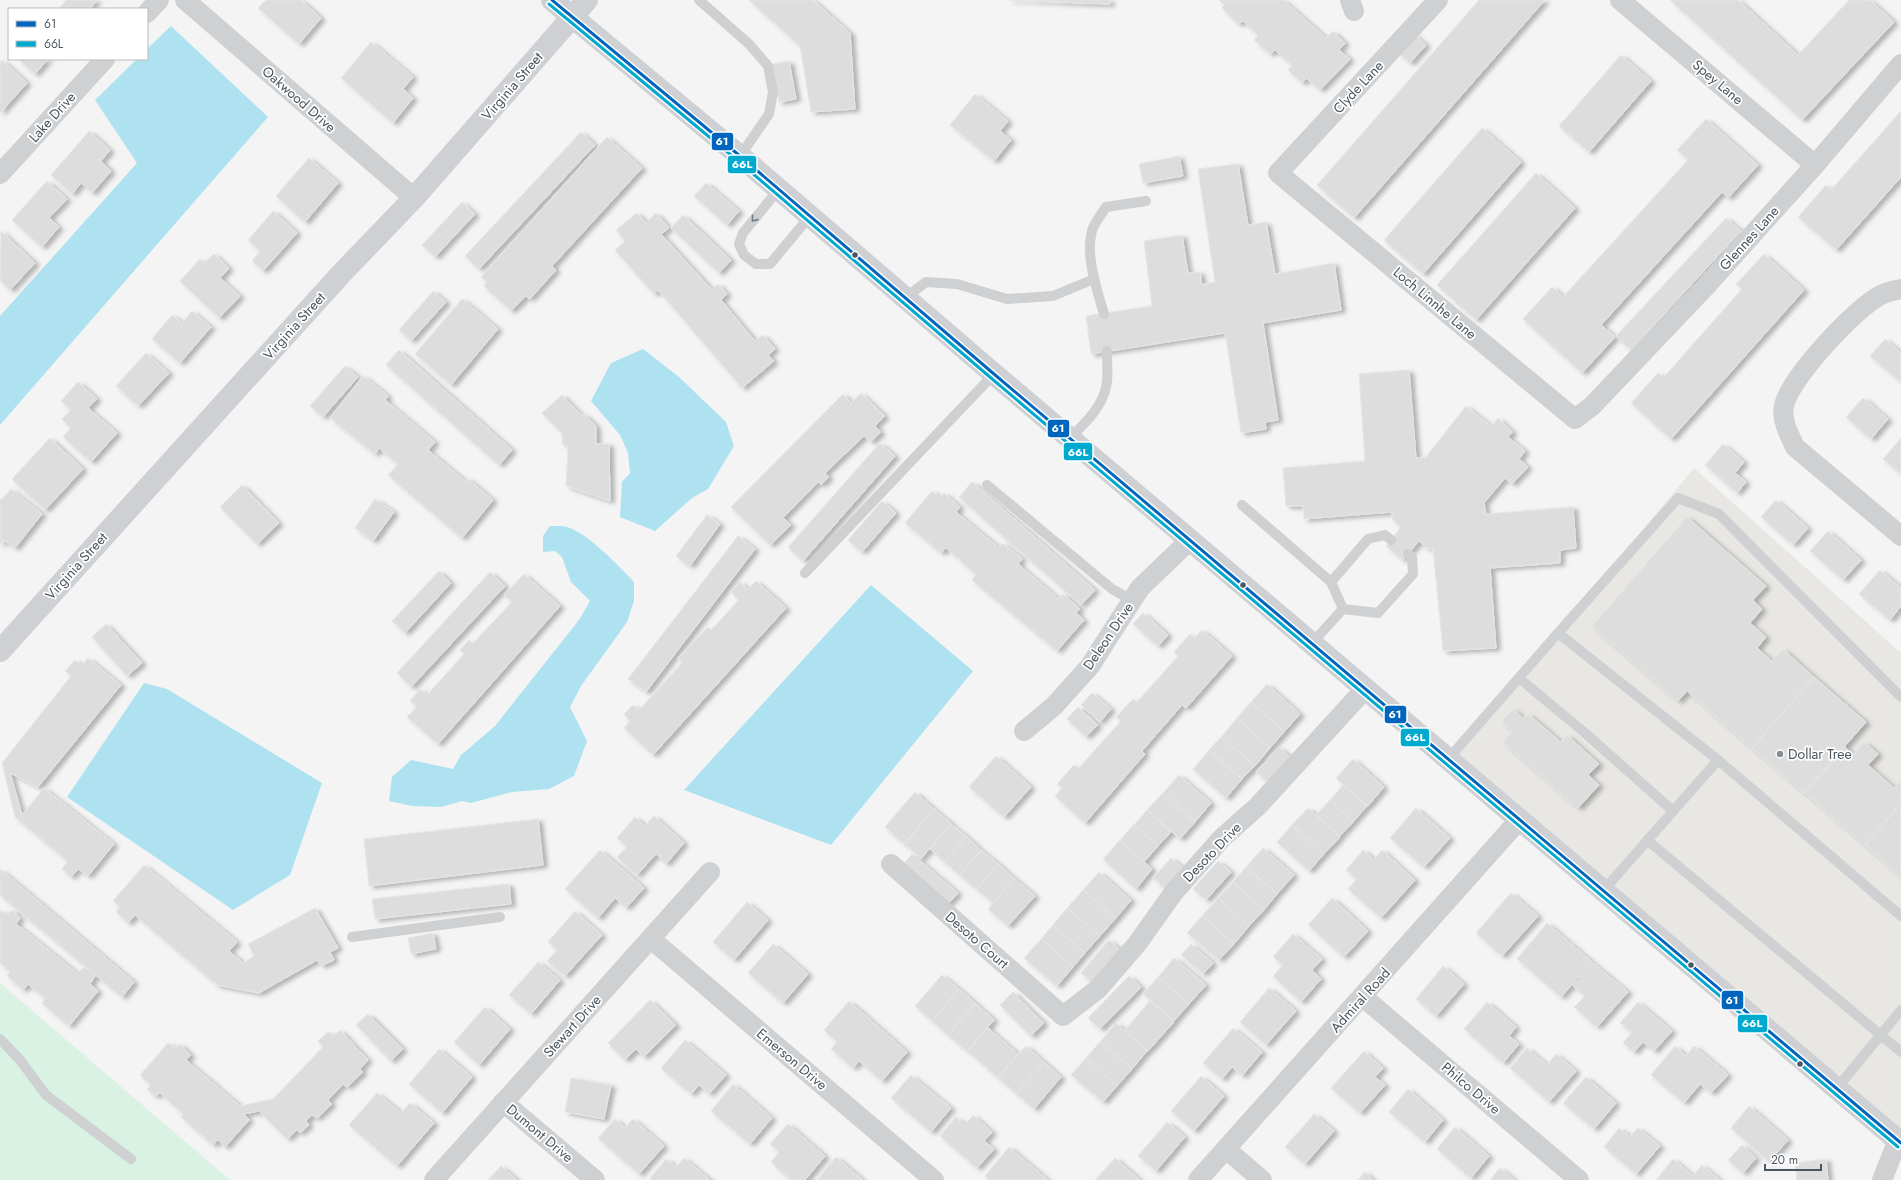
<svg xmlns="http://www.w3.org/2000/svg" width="1901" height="1180" viewBox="0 0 1901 1180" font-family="Jost,sans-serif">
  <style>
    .commercial { fill: #e8e7e3 }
    .green { fill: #d9f2e3 }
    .water { fill: #aee2f0 }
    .building { fill: #ddddde; stroke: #e5e6e7; filter: url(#shadow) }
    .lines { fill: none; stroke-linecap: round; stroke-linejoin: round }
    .lane { stroke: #ced0d2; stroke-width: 10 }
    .street { stroke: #ced0d2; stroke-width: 20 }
    .secondary { stroke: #ced0d4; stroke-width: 22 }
    .bus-1-casing { stroke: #fff; stroke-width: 6 }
    .bus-2-casing { stroke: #fff; stroke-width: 6 }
    .bus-1 { stroke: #0065bd; stroke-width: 3 }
    .bus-2 { stroke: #00a9ce; stroke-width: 3 }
    .oneway { stroke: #727b83 }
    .bus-dot { fill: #4a5661; stroke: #fff; stroke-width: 1.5 }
    .poi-dot { fill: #868d94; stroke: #fff; stroke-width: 1.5 }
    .labels { text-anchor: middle; stroke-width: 3.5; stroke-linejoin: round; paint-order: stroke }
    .street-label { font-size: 14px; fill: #4a5661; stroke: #fff }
    .poi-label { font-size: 14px; fill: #4a5661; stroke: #fff; text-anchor: start }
    .line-badge { stroke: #fff; stroke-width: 1.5 }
    .badge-label { font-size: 11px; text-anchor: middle; font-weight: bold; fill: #fff }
  </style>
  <defs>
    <filter id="shadow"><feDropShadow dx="4.5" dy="2.5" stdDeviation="2" flood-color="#0004"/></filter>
  </defs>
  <rect width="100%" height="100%" fill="#f4f4f4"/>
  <path class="commercial" d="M1694,468L1901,653V1130L1458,753Z"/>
  <path class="green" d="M0,983L230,1180H0Z"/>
  <path class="water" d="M171,26L268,117L0,425V316L137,163L95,100L137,59H147V49Z
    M643,349L679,377L726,422L734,446L708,489L692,498L655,531L620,517L622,482L630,473L628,453L620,435L591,401L611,363Z
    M550,526C554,526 559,526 563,526C584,529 619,566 634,582V601L627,622L581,686L570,707L587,741L574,776L549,789L512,792L471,803L462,801L441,807L412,806L389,801L392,777L411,760L453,769L461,755L495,726L579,620L590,601L571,582L562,557L555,551L543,552V536Z
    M871,585L973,671L831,845L684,790Z
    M144,683L167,689L322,783L290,875L233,910L67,797Z"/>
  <path class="building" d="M66,0H97L90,9H59Z
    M266,0H301L321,18L299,44L258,8Z
    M749,0H813L850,33L855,109L811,112L800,46Z
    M1009,0H1110V4Z
    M1219,0H1283L1326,38L1333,31L1345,43L1339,50L1350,59L1320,90L1306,78L1302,83L1288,70L1292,65L1275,50L1270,54L1254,40L1258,35L1243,21L1238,24L1222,8L1224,5Z
    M1479,0H1545L1354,218L1317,185Z
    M1670,0H1738L1798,55L1849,0H1870L1894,22L1802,120Z
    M1414,34L1426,45L1410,63L1398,52Z
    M371,42L413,77L403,89L413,98L393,123L341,78Z
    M1621,55L1651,81L1589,152L1559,126Z
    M18,59H48L35,74Z
    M2,60L27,83L0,113V63Z
    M789,61L796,99L779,102L772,64Z
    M975,94L1008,121L1000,131L1011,140L994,161L950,125Z
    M1901,111V177L1836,250L1798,217L1826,185L1831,190Z
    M1706,119L1758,165L1728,198L1722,192L1601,325L1615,337L1582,373L1523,319L1552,287L1563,297L1688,160L1677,150Z
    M1482,128L1521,162L1423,274L1384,240Z
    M89,131L110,150L101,161L111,171L92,193L81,183L72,194L51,175Z
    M581,132L595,145L479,269L465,256Z
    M607,137L642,168L552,266L556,270L530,299L526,296L511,311L484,286L487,282L481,277Z
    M1179,156L1183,176L1143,183L1139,164Z
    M309,158L338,183L305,222L276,196Z
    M1238,164L1248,225L1266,222L1275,274L1334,263L1341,310L1263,323L1278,420L1265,422L1266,429L1241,433L1225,333L1091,354L1086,316L1152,306L1144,241L1182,235L1188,273L1200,272L1202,285L1215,282L1198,169Z
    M1536,173L1575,208L1476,320L1437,285Z
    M47,181L67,199L49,218L59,227L42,247L12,220Z
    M706,183L739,211L727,225L694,196Z
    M462,202L475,214L435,257L422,245Z
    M273,211L297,233L263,271L252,261L260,251L248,240Z
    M637,213L646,223L656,213L669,228L661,234L712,290L718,284L727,294L721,300L755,341L763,335L775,349L768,355L774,361L742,388L658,290L654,294L615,250L625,241L616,230Z
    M683,215L731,260L719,273L671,228Z
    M1726,218L1741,231L1631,350L1616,336Z
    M1,231L35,263L10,290L0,280Z
    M214,254L229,268L220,278L240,296L219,318L180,281L200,259L204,263Z
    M1764,254L1804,290L1671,439L1631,403L1658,373L1664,377L1742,289L1736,284Z
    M433,291L446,302L411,341L399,330Z
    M462,299L498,329L451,385L415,354Z
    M192,311L211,327L180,363L152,339L172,315L182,323Z
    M1885,339L1901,353V382L1870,356Z
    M399,350L512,450L499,465L386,365Z
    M146,353L169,373L138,406L116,386Z
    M345,366L358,377L323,417L310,406Z
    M1409,370L1416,458L1426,457L1466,406L1491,426L1498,418L1513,432L1508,437L1525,451L1519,459L1528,467L1512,484L1505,478L1484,503L1486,514L1573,507L1576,548L1560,550V563L1490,568L1496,648L1443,651L1433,549L1427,548L1419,541L1403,560L1386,546L1401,527L1392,519V512L1304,519L1303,506H1286L1283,468L1365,461L1359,374Z
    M363,376L388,396L385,400L435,442L428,450L465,481L467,478L493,500L462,538L388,475L398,464L379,448L375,454L330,418Z
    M78,382L97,399L88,408L117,433L91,462L63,437L71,428L62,419L71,410L61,401Z
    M861,393L885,416L875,426L881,432L871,442L864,436L825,473L829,477L821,485L818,482L783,518L791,525L770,545L731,507L843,394L851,403Z
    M562,395L581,415H585L596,426V444H609L610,501L566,486L568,446L562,444V433L542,413Z
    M1863,398L1888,419L1871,439L1846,417Z
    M50,438L83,469L45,510L12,479Z
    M1901,438V474L1883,459Z
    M880,443L895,456L803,561L788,547Z
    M1723,444L1744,462L1735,473L1746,482L1737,493L1705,465Z
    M972,482L1095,590L1081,605L959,497Z
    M242,485L279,523L257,544L220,507Z
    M11,489L42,514L15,548L4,540L0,545V499L1,500Z
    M932,491L940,498L944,493L960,507L956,512L999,548L1002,543L1022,559L1018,564L1059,599L1063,594L1080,609L1076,613L1084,620L1057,651L972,580L976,574L946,548L941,553L905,523Z
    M375,499L394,512L373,541L355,528Z
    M1776,500L1808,528L1793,545L1761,517Z
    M882,501L896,513L862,552L848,540Z
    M707,515L720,524L690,566L676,556Z
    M1687,517L1766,586L1753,600L1762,609L1750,623L1766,637L1757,648L1772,661L1783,649L1814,677L1752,748L1687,691L1678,701L1592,626Z
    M1828,531L1861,560L1843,580L1810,551Z
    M738,536L755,549L646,692L628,679Z
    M1880,570L1901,588V606L1890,620L1859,594Z
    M439,571L451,583L405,633L392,621Z
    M490,572L505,586L411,687L397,673Z
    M524,574L560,606L438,744L407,717L417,707L410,701L420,689L427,695L464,654L460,650L469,640L473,643L512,602L504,595Z
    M756,581L786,608L653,755L624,728L630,721L624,714L633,705L639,710L682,663L678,658L708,627L711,630L739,600L731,592L740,582L748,589Z
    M1143,613L1168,635L1158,646L1133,624Z
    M106,624L142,663L127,676L92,637Z
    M1202,630L1232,656L1186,708L1182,705L1142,751L1145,754L1085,823L1055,796L1062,788L1057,784L1074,765L1079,768L1121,721L1116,717L1133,699L1137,702L1178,656L1174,652L1190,634L1195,638Z
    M88,658L121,685L38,787L10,773L22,815L44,788L114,844L88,876L78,869L71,877L62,869L68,861L15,817L2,763L71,676L65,671L75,660L82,666Z
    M1814,677L1866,722L1804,793L1752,748Z
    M1267,684L1300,714L1284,732L1251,702Z
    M1092,693L1111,709L1100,722L1081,705Z
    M1251,702L1284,732L1270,748L1237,718Z
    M1078,707L1098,725L1086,737L1067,719Z
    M1513,709L1523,718L1528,714L1561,742L1567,735L1599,764L1588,775L1599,785L1578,808L1503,742L1513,731L1502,721Z
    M1237,718L1270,748L1255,766L1221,737Z
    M1221,737L1255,766L1242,779L1209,750Z
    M1864,742L1878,754L1868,765L1894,788L1901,781V803L1865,845L1805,793L1845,747L1853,755Z
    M1279,747L1291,758L1269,783L1256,772Z
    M1209,750L1242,779L1226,798L1193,769Z
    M996,756L1031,787L1004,817L969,787Z
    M1353,759L1384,787L1368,806L1336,778Z
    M1179,775L1211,803L1195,822L1163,793Z
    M1343,785L1367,806L1353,822L1330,800Z
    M915,792L934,809L904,844L885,827Z
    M1163,793L1195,822L1180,839L1147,810Z
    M1330,800L1353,822L1340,836L1316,815Z
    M1901,804V876L1865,845Z
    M1308,808L1340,837L1324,854L1292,825Z
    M1416,808L1450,838L1424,867L1390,838Z
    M934,809L951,823L921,859L905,844Z
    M1147,810L1171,832L1158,846L1134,825Z
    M654,816L684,843L666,864L656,854L637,875L617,857L627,847L617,838L635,817L645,826Z
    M538,819L543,865L369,886L364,839Z
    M951,824L966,836L945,862L930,849Z
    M1134,824L1158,846L1144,862L1120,840Z
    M1292,825L1324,854L1309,871L1277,842Z
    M966,836L981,850L960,875L945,862Z
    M1120,840L1152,869L1136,889L1103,859Z
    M1263,848L1294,875L1277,894L1246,867Z
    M600,850L644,888L626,908L615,898L598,918L565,889Z
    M981,850L998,864L977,889L960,875Z
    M1363,850L1374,860L1382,850L1415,880L1381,918L1348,889L1357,879L1346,870Z
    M912,854L958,893L946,906L901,867Z
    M1171,858L1184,869L1167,890L1153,878Z
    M1218,861L1231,872L1206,900L1193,889Z
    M998,864L1014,878L993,903L977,889Z
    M144,865L237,942L229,951L243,963L254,956L248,944L315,908L338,948L330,952L334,960L321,966L317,960L259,993L217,985L135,915L128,923L116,912L120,907L113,901Z
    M1246,867L1277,894L1264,910L1233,882Z
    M0,869L134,982L122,997L0,895Z
    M1099,872L1131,900L1116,918L1083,890Z
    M1014,878L1035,896L1008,926L988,909Z
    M1233,882L1264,910L1249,926L1218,898Z
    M509,884L511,904L375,919L372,899Z
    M1083,890L1116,918L1100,936L1067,908Z
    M1511,893L1538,916L1502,956L1476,933Z
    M1218,898L1249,926L1234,944L1202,916Z
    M1332,898L1368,931L1344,957L1308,925Z
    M747,902L768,920L734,960L713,942Z
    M1067,908L1100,936L1085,953L1053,925Z
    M0,910L7,915L12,910L20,918L16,924L77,973L84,967L95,976L90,984L98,991L69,1026L42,1003L45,998L28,984L23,990L7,976L10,971L0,963Z
    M575,911L602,935L565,976L547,961L557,950L548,942Z
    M1202,916L1234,944L1219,960L1187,933Z
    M1547,923L1592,962L1561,997L1517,959Z
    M1053,925L1085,953L1073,967L1041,939Z
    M433,933L436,949L411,954L408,938Z
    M1293,934L1322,959L1312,970L1321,979L1301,1002L1273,976L1283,965L1273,957Z
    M1041,939L1073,967L1057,986L1024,958Z
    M1109,940L1122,952L1094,984L1081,973Z
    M773,944L808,974L783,1003L748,973Z
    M1191,944L1213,963L1203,974L1181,955Z
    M1174,958L1206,985L1189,1004L1158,977Z
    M538,962L560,980L531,1014L509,995Z
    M1593,963L1628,992L1597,1027L1574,1007L1585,996L1573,986Z
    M1443,966L1464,984L1436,1016L1416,999Z
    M942,975L959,989L932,1021L915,1006Z
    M1129,976L1141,987L1100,1029L1088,1018Z
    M1158,977L1189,1004L1174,1021L1143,994Z
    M1269,988L1296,1011L1266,1045L1240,1022Z
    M959,989L975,1003L948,1035L932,1021Z
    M1013,992L1044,1023L1031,1036L1000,1005Z
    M650,1000L676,1025L644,1057L636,1049L625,1060L608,1043Z
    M849,1001L907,1052L882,1081L859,1061L853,1068L831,1049L837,1042L824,1030Z
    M1150,1001L1174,1022L1148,1051L1125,1030Z
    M1487,1002L1516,1027L1509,1036L1519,1044L1503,1063L1464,1029Z
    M1638,1002L1672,1031L1654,1051L1643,1042L1634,1052L1623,1043L1632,1032L1620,1023Z
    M975,1003L994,1020L967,1051L948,1035Z
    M485,1007L510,1029L479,1065L454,1042Z
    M368,1014L403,1049L391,1061L356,1025Z
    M1116,1023L1147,1051L1132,1069L1100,1042Z
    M988,1028L1018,1054L998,1078L968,1051Z
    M1233,1028L1262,1052L1242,1076L1232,1067L1222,1079L1203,1063Z
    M340,1030L368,1060L360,1069L363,1072L347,1087L343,1084L328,1100L332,1104L317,1118L312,1115L306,1121L309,1125L300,1133L297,1130L287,1139L259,1111L244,1114L249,1120L225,1147L218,1140L213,1145L181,1117L183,1114L160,1093L155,1096L147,1089L151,1085L140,1075L168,1043L175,1048L180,1044L191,1055L186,1060L240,1106L273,1099L323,1047L318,1041L328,1032L334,1036Z
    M685,1040L726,1075L709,1094L699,1085L691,1094L661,1068Z
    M1100,1042L1132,1069L1117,1086L1086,1058Z
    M1026,1046L1044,1062L1016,1093L998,1078Z
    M1675,1046L1686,1056L1694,1046L1728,1075L1711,1093L1700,1084L1684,1103L1651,1075Z
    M1527,1048L1547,1065L1556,1054L1576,1071L1549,1102L1510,1068Z
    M439,1049L472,1077L442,1113L409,1084Z
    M1364,1051L1383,1068L1375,1077L1385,1085L1360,1113L1331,1088Z
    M1086,1058L1117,1086L1103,1102L1071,1075Z
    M1044,1062L1061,1077L1034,1109L1016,1093Z
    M911,1075L951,1108L931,1132L891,1098Z
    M1201,1076L1224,1096L1194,1131L1171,1111Z
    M1586,1077L1616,1103L1594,1129L1563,1103Z
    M571,1078L611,1085L604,1119L565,1112Z
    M733,1084L772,1118L750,1144L711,1111Z
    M1408,1089L1443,1120L1425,1142L1389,1112Z
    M377,1093L401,1113L410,1103L434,1123L397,1166L349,1125Z
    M1749,1106L1788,1140L1769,1162L1731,1128Z
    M1314,1114L1334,1131L1305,1164L1285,1147Z
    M973,1115L992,1132L984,1141L994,1149L977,1168L940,1136L956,1117L965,1125Z
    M615,1119L625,1128L633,1119L664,1146L639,1174L598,1138Z
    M1167,1122L1185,1137L1156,1171L1138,1156Z
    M788,1124L825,1156L805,1180H791L771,1162L779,1152L770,1144Z
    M1455,1127L1489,1156L1471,1178L1437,1149Z
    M1619,1128L1630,1137L1638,1128L1660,1146L1636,1174L1604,1147Z
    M1742,1145L1756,1158L1743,1173L1728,1160Z
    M1009,1147L1048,1180H989L985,1176Z
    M836,1157L863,1180H817Z
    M684,1158L710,1180H652L650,1178L666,1159L676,1167Z
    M1115,1158L1140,1180H1095Z
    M1673,1159L1693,1176L1702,1165L1720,1180H1656Z
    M1826,1159L1828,1180H1797L1795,1163Z
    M501,1166L517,1180H488Z
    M1500,1168L1514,1180H1490Z
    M1365,1172L1373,1180H1358Z"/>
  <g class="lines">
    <path class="lane" d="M699,0L749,44L768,66L773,92L769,114L740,156
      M779,189L743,233L739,244L744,255L756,264H770L810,216
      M905,298L926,282L957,284L1007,299L1053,296L1094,279
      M1104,314C1097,290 1085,255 1092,231C1094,223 1101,215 1106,207L1146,201
      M1070,438C1086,422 1104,406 1107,382C1108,372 1107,362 1107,351
      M987,485L1112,589L1132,600
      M1242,505L1331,582
      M805,573L994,374
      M1343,609L1331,582L1368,539L1385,535L1391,540
      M1311,644L1343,609L1378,613L1413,574L1412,557L1408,554
      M1519,678L1584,732L1673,811
      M1901,697L1719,514L1678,498L1558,633L1718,760L1901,916
      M1449,758L1558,633
      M1647,840L1901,1052
      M1603,891L1718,760
      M352,937L500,917
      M0,1039L20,1060L46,1095L131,1159
      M1837,1088L1901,1010"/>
    <path class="street" d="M185,0L414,198
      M1350,0L1354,11
      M1438,0L1278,173L1575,419L1592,406L1707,285L1815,165L1901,64
      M1620,0L1815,165
      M147,13L159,0
      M0,174L105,59
      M1901,289C1895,290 1887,292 1881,295C1856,307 1789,379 1784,406C1781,420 1789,434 1795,447L1901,536
      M1024,731L1054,706L1090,666L1140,588L1190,540
      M891,864L1063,1016L1098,989L1137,944L1174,892L1222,838L1258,806L1365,689
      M651,939L934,1180
      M1363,997L1579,1180
      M503,1102L595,1180
      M1226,1149L1262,1180
      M434,1180L710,872
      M1198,1180L1520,819
      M1882,1180L1898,1140"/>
    <path class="secondary" d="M552,0L740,156L994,374L1901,1143
      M0,651L341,274L414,198L587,0"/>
    <defs>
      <path id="bus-1" d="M552,0L740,156L994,374L1901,1143"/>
      <path id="bus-2" d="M549,4L737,160L991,378L1898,1147"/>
    </defs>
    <use href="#bus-1" class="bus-1-casing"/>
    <use href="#bus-2" class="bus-2-casing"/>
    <use href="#bus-1" class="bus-1"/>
    <use href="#bus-2" class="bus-2"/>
  </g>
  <defs><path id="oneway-chevron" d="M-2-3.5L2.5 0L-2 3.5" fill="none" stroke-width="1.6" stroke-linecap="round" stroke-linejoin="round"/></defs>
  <use class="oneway" href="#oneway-chevron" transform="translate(754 219) rotate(129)"/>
  <g class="bus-dot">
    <circle cx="855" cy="255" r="3.5"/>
    <circle cx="1243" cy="585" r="3.5"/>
    <circle cx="1691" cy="965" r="3.5"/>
    <circle cx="1800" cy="1064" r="3.5"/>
  </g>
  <circle class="poi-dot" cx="1780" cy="754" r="4"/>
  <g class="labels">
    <g class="street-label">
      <text transform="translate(1718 82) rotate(40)" y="5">Spey Lane</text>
      <text transform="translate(512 86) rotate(-49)" y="5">Virginia Street</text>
      <text transform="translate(1358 87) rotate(-47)" y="5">Clyde Lane</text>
      <text transform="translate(299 99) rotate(41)" y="5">Oakwood Drive</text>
      <text transform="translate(52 117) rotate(-48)" y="5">Lake Drive</text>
      <text transform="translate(1749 238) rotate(-48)" y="5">Glennes Lane</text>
      <text transform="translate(1435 303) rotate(40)" y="5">Loch Linnhe Lane</text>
      <text transform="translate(294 326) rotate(-48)" y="5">Virginia Street</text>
      <text transform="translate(76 566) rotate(-48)" y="5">Virginia Street</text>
      <text transform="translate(1108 636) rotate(-56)" y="5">Deleon Drive</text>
      <text transform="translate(1212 852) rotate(-46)" y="5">Desoto Drive</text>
      <text transform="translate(977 940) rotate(41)" y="5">Desoto Court</text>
      <text transform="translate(1360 1000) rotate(-48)" y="5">Admiral Road</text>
      <text transform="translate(572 1026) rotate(-48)" y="5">Stewart Drive</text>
      <text transform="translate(792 1059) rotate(40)" y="5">Emerson Drive</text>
      <text transform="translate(1471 1088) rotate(40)" y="5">Philco Drive</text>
      <text transform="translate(540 1133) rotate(40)" y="5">Dumont Drive</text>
    </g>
    <g class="poi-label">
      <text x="1788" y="759">Dollar Tree</text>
    </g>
  </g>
  <g class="line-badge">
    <rect x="711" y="132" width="23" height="19" rx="4" fill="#0065bd"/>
    <rect x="727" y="155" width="30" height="19" rx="4" fill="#00a9ce"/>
    <rect x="1047" y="419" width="23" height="19" rx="4" fill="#0065bd"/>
    <rect x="1063" y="442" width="30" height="19" rx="4" fill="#00a9ce"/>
    <rect x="1384" y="705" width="23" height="19" rx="4" fill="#0065bd"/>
    <rect x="1400" y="728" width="30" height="19" rx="4" fill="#00a9ce"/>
    <rect x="1721" y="990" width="23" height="20" rx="4" fill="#0065bd"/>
    <rect x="1737" y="1014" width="31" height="19" rx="4" fill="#00a9ce"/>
  </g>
  <g class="badge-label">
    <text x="722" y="145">61</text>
    <text x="742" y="168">66L</text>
    <text x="1058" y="432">61</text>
    <text x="1078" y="456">66L</text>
    <text x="1395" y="718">61</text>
    <text x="1415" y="741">66L</text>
    <text x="1732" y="1004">61</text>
    <text x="1752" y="1027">66L</text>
  </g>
  <rect x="8" y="8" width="140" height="52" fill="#ffffff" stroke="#b7bbc0"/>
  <rect x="16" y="21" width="20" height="6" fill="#0065bd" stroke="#b7bbc0"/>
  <text x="44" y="28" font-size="12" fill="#4a5661">61</text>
  <rect x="16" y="41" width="20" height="6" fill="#00a9ce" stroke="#b7bbc0"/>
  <text x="44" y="48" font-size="12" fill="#4a5661">66L</text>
  <path d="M1765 1164v6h56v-6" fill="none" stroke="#4a5661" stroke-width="2"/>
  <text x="1771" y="1164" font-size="12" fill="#4a5661" stroke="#ffffff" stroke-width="3" paint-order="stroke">20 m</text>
</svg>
